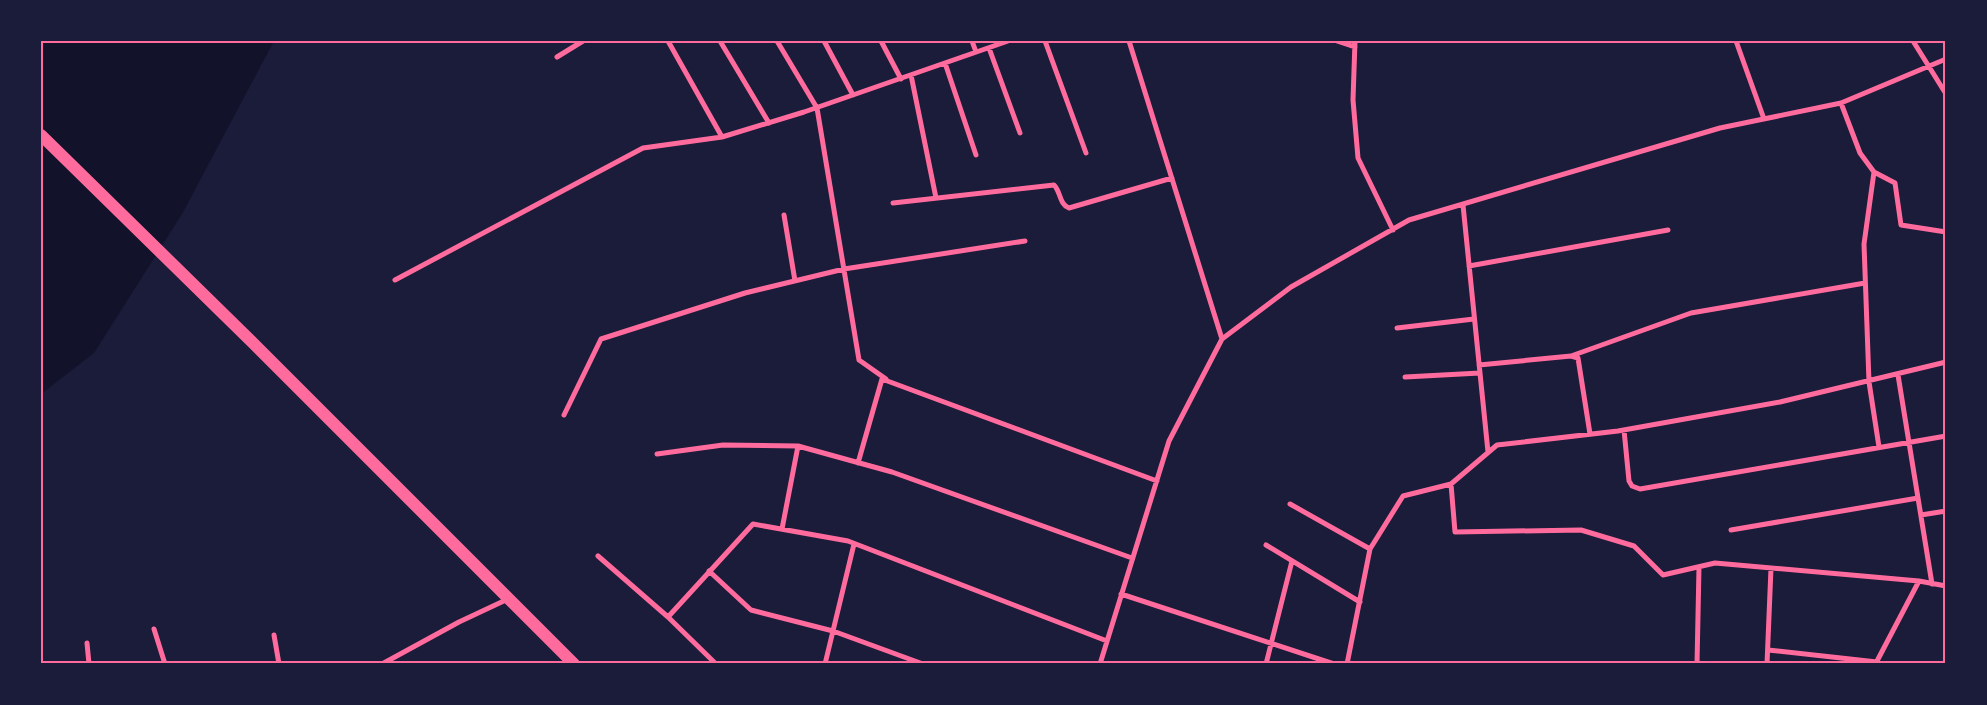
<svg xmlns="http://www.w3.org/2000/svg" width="1987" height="705" viewBox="0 0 1987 705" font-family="'Work Sans',sans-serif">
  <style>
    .water { fill: #12122b }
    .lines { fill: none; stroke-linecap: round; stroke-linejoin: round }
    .minor { stroke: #ff6b9d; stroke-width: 5 }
    .primary { stroke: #ff6b9d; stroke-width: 12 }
    .neatline { fill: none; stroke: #ff6b9d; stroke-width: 2 }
  </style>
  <rect width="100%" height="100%" fill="#1b1b3a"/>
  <path class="water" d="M41,41H274L182,214L94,353L41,394Z"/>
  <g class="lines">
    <path class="minor" d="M668,41L722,137
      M720,41L769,123
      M777,41L817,108L859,360L886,379
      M824,41L853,95
      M881,41L901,79
      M972,41L976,52
      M1045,41L1086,153
      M1129,41L1222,339
      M1337,41L1355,47
      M1355,41L1353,100L1358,158L1393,230
      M1736,41L1764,119
      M1913,41L1946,94
      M989,48L1020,133
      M557,57L583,41
      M945,63L976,155
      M911,75L936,198
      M1841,103L1860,153L1874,172L1895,183L1901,225L1946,232
      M1874,172L1864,244L1869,382L1879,447
      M893,203L1054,185C1061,192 1059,204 1069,208L1172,178
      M1463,205L1488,452
      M784,215L795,281
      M1469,266L1668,230
      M395,280L643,148L722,137L804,112L1008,41
      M1397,328L1474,319
      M1571,356L1691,313L1865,283
      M1479,365L1571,356L1578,358L1590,434
      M1898,375L1932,584
      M1405,377L1480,373
      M564,415L601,339L745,293L844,269L1025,241
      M1624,430L1629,481L1632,486L1640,489L1946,436
      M657,454L723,445L798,446
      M858,463L882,379L1157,481
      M1451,484L1455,532L1581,530L1634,546L1663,575L1715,563L1919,581L1946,586
      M1290,504L1370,549
      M1921,515L1946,511
      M782,529L798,446L892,472L1132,558
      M1731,530L1918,498
      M1266,545L1360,602
      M598,556L668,617
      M709,571L751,610L833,631L923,664
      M1121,594L1334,664
      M154,629L165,664
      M274,635L279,664
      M87,643L89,664
      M1768,650L1877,662
      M1876,663L1919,581
      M382,664L459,622L508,599
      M716,664L668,617L753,524L848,541L1107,641
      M825,664L854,544
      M1100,664L1169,441L1222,339L1291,287L1409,220L1720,128L1841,103L1946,59
      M1266,664L1292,561
      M1347,664L1370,549L1403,496L1451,484L1497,445L1618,431L1780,402L1946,362
      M1697,664L1699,567
      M1767,664L1771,568"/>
    <path class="primary" d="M41,135L253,343L574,664"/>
  </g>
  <rect width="1987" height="705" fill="none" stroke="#1b1b3a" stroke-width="85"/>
  <rect x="42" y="42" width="1902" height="620" class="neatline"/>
</svg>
